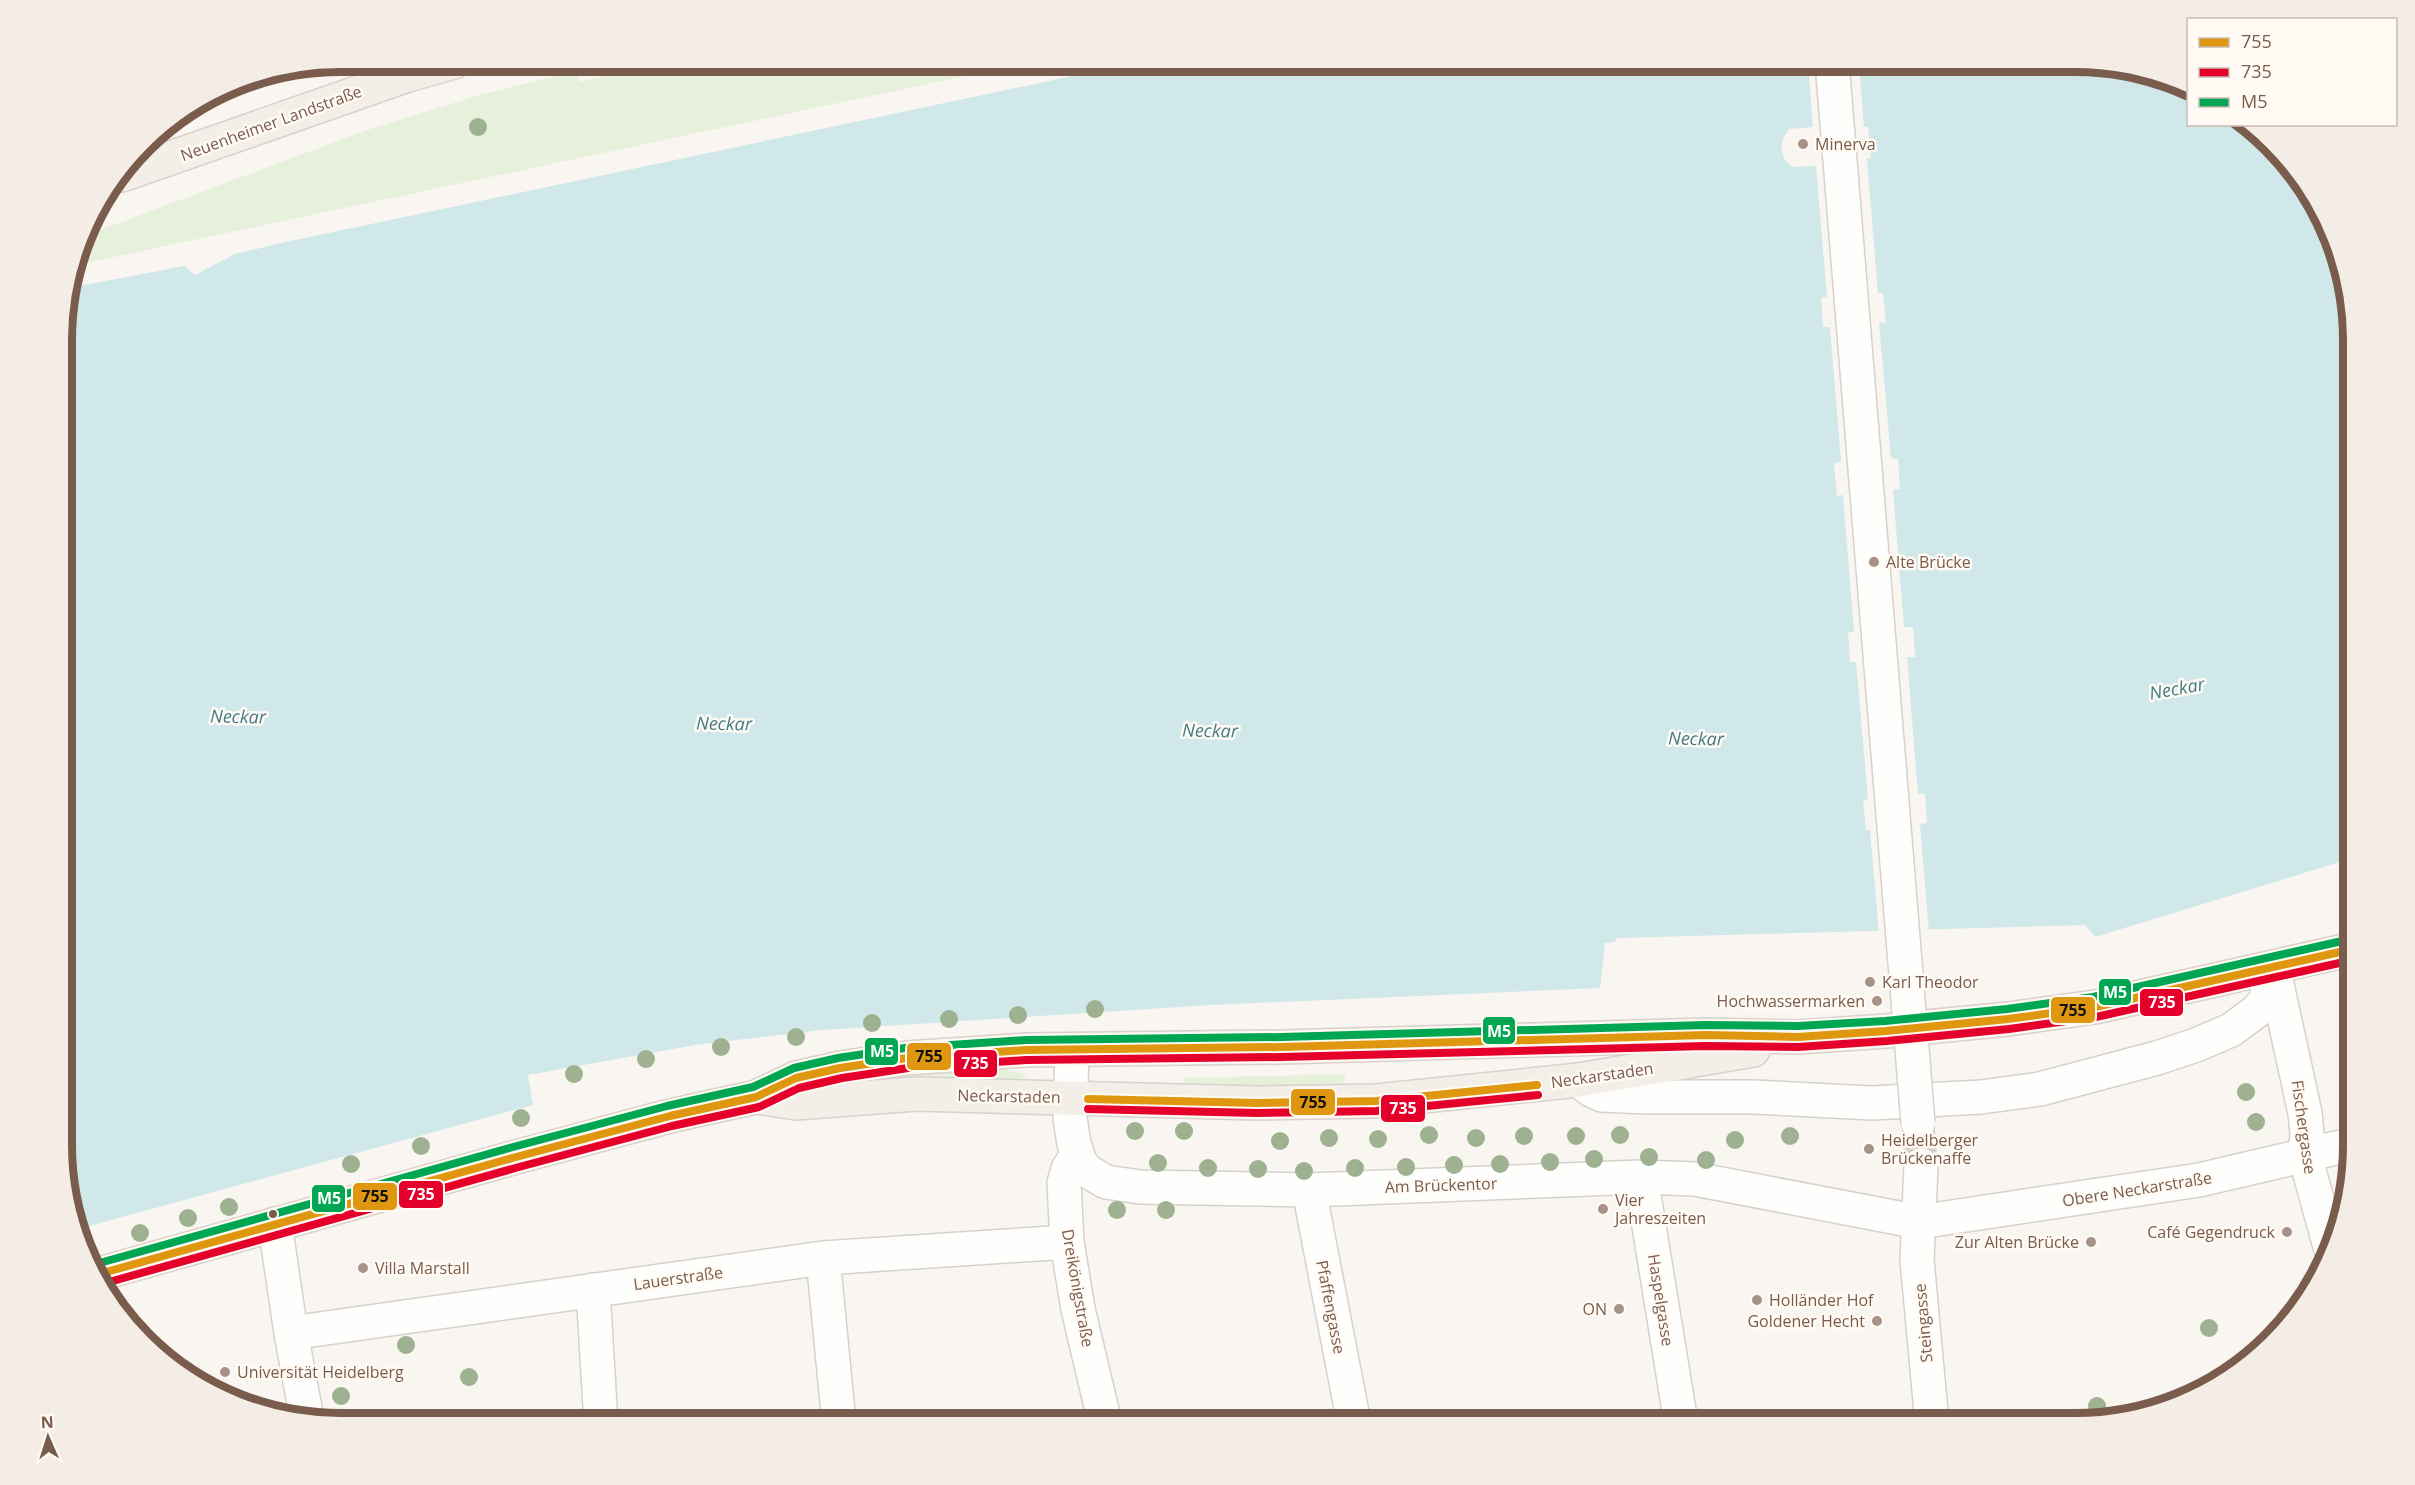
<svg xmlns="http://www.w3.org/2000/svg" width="2415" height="1485" viewBox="0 0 2415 1485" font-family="'Open Sans',sans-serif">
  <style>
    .green { fill: #e7f0db }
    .water { fill: #d0e8ea }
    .pier { fill: #f9f5f0 }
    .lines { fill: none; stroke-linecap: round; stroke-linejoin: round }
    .minor-tunnel { stroke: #d9cfc7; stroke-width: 33; stroke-dasharray: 33 16; stroke-linecap: butt }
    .minor-casing { stroke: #d7d1cb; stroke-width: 36 }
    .major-casing { stroke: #dad1cc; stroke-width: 36 }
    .minor { stroke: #fefefd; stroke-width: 33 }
    .major { stroke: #f3eee8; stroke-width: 33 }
    .minor-bridge-casing { stroke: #d7d1cb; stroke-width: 36; stroke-linecap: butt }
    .minor-bridge { stroke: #fefefd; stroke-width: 33 }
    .bus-1-casing { stroke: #fffaf3; stroke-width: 12 }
    .bus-2-casing { stroke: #fffaf3; stroke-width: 12 }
    .bus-3-casing { stroke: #fffaf3; stroke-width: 12 }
    .bus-1 { stroke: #de970f; stroke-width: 8 }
    .bus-2 { stroke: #e4002b; stroke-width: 8 }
    .bus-3 { stroke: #00a651; stroke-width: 8 }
    .tree { fill: #9eb190 }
    .poi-dot { fill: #a69286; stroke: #fffaf3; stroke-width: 2 }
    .bus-dot { fill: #7a5c4d; stroke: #fffaf3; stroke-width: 2 }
    .labels { text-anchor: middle; stroke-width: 5; stroke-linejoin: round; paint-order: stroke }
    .street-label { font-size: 16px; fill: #7a5c4d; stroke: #fffaf3 }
    .poi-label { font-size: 16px; fill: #7a5c4d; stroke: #fffaf3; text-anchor: start }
    .water-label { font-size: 18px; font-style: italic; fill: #437c86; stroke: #fffaf3 }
    .rim { fill: none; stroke: #7a5c4d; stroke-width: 8 }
    .line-badge { stroke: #fffaf3; stroke-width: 2 }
    .badge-label { font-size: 16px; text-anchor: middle; font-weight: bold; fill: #fff }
    .pale-badge-label { font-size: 16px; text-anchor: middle; font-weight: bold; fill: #111 }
  </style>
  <rect width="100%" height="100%" fill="#f9f5f0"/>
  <path class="green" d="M671,62H1031L76,265L84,236L367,130L480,95L576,71L580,82L617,72Z
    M999,1068L1025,1074L1024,1081L865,1084L864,1078L912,1073Z
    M1345,1074V1085L1184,1087V1078Z"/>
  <path class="water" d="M1139,62H2075L2147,71L2188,90V124L2245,125L2316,201L2353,322V858L2095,937L2085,925L1617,938L1615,942L1605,943L1600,988L1211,1005L822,1030L695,1045L528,1075L533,1105L82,1228L64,1181V304L69,288L184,266L195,275L235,254L286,242Z"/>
  <path class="pier" d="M1808,62H1859L1864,127H1868L1871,158L1867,159L1878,293H1883L1886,322L1879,323L1891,458L1898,459L1900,489L1893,490L1904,627H1913L1915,657H1907L1918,794H1925L1927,823L1920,824L1929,933L1879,934L1870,830H1866L1863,800L1868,799L1856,662H1850L1848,633L1854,631L1843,495L1837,496L1834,463L1841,462L1830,327H1823L1821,298L1827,297L1816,166L1792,167L1785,160L1781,150L1783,138L1789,129L1813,127Z"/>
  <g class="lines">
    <path class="minor-tunnel" d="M1918,1123L1921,1165"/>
    <defs>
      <path id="minor" d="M2274,971L2305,1113L2307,1134L2305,1156L2331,1250
        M1072,1050L1070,1118L1074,1144L1080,1162L1087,1171L1106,1182L1140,1187L1309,1190L1641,1177L1695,1179L1919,1222L2199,1180L2353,1144
        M1579,1080L1591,1090L1602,1095L1648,1097H1755L1872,1103L1981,1097L2040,1089L2157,1058L2196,1045L2231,1030L2258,1010L2266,999L2273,967
        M1077,1155L1068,1169L1064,1183L1067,1242L1078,1309L1105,1423
        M1921,1165L1917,1260L1932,1423
        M1641,1177L1681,1423
        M1309,1190L1354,1423
        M275,1224L291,1333L307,1419
        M823,1258L839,1423
        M593,1290L601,1423
        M291,1333L823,1258L1067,1242"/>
      <path id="major" d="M122,175L408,75L454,62
        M756,1097L796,1103L916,1094L1257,1103L1376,1101L1579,1080L1753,1050
        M99,1274L516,1157L670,1116L756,1097L796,1078L840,1068L907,1058L1026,1050L1282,1047L1705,1035L1798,1037L1886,1031L2008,1019L2095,1007L2353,949"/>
    </defs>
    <use href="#minor" class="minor-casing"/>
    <use href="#major" class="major-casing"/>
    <use href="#minor" class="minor"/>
    <use href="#major" class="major"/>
    <defs>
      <path id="minor-bridge" d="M1832,62L1918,1123"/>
    </defs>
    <use href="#minor-bridge" class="minor-bridge-casing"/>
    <use href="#minor-bridge" class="minor-bridge"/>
    <defs>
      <path id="bus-1" d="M1088,1099L1257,1103L1376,1101L1537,1085
        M99,1274L516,1157L670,1116L756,1097L796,1078L840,1068L907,1058L1026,1050L1282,1047L1705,1035L1798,1037L1886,1031L2008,1019L2095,1007L2353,949"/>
      <path id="bus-2" d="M1088,1109L1257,1113L1376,1111L1538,1095
        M102,1284L519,1167L672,1126L759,1107L799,1088L842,1078L908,1068L1026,1060L1282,1057L1705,1046L1798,1047L1887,1041L2009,1029L2096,1017L2353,960"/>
      <path id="bus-3" d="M96,1264L513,1147L667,1106L753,1087L794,1068L838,1058L905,1048L1026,1040L1282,1037L1705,1025L1798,1026L1885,1021L2007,1009L2093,997L2351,939"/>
    </defs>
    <use href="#bus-1" class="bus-1-casing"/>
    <use href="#bus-2" class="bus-2-casing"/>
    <use href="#bus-3" class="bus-3-casing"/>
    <use href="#bus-1" class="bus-1"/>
    <use href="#bus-2" class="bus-2"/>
    <use href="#bus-3" class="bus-3"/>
  </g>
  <g class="tree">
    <circle cx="478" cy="127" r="9"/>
    <circle cx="1095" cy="1009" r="9"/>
    <circle cx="1018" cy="1015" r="9"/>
    <circle cx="949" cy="1019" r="9"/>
    <circle cx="872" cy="1023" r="9"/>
    <circle cx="796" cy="1037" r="9"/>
    <circle cx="721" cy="1047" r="9"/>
    <circle cx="646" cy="1059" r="9"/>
    <circle cx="574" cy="1074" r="9"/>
    <circle cx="2246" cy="1092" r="9"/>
    <circle cx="521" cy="1118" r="9"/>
    <circle cx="2256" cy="1122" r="9"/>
    <circle cx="1135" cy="1131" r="9"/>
    <circle cx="1184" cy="1131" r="9"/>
    <circle cx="1429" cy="1135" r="9"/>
    <circle cx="1620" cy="1135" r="9"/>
    <circle cx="1524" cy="1136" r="9"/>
    <circle cx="1576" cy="1136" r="9"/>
    <circle cx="1790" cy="1136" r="9"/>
    <circle cx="1329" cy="1138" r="9"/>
    <circle cx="1476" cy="1138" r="9"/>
    <circle cx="1378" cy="1139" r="9"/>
    <circle cx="1735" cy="1140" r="9"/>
    <circle cx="1280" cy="1141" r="9"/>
    <circle cx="421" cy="1146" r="9"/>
    <circle cx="1649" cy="1157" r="9"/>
    <circle cx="1594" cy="1159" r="9"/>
    <circle cx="1706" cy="1160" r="9"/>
    <circle cx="1550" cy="1162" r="9"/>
    <circle cx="1158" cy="1163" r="9"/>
    <circle cx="351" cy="1164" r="9"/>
    <circle cx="1500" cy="1164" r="9"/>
    <circle cx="1454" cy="1165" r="9"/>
    <circle cx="1406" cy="1167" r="9"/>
    <circle cx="1208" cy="1168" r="9"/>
    <circle cx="1355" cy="1168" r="9"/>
    <circle cx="1258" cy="1169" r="9"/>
    <circle cx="1304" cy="1171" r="9"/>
    <circle cx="229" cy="1207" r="9"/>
    <circle cx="1117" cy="1210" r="9"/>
    <circle cx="1166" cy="1210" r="9"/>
    <circle cx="188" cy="1218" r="9"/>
    <circle cx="140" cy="1233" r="9"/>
    <circle cx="2209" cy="1328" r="9"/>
    <circle cx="406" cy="1345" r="9"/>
    <circle cx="469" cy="1377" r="9"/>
    <circle cx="341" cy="1396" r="9"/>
    <circle cx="2097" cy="1406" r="9"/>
  </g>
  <g class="poi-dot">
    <circle cx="1803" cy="144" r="6"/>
    <circle cx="1874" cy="562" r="6"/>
    <circle cx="1870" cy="982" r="6"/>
    <circle cx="1877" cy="1001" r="6"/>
    <circle cx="1869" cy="1149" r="6"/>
    <circle cx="1603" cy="1209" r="6"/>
    <circle cx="2287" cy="1232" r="6"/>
    <circle cx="2091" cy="1242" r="6"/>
    <circle cx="363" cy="1268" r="6"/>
    <circle cx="1757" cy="1300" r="6"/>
    <circle cx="1619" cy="1309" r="6"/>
    <circle cx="1877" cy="1321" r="6"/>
    <circle cx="225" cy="1372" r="6"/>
  </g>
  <circle class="bus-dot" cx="273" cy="1214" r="5"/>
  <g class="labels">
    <g class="street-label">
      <text transform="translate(271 123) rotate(-20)" y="6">Neuenheimer Landstraße</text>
      <text transform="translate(1602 1075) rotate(-8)" y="6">Neckarstaden</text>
      <text transform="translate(1009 1096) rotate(1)" y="6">Neckarstaden</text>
      <text transform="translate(2304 1127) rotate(82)" y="6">Fischergasse</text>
      <text transform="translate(1441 1185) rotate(-2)" y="6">Am Brückentor</text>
      <text transform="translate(2137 1189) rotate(-9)" y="6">Obere Neckarstraße</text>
      <text transform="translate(678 1278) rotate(-8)" y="6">Lauerstraße</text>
      <text transform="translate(1078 1288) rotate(80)" y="6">Dreikönigstraße</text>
      <text transform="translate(1661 1300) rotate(81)" y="6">Haspelgasse</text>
      <text transform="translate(1331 1307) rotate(79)" y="6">Pfaffengasse</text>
      <text transform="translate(1923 1323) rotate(-95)" y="6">Steingasse</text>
    </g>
    <g class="poi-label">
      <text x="1815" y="150">Minerva</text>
      <text x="1886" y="568">Alte Brücke</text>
      <text x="1882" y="988">Karl Theodor</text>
      <text x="1865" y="1007" text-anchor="end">Hochwassermarken</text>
      <text x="1881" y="1146">Heidelberger<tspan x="1881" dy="18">Brückenaffe</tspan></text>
      <text x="1615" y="1206">Vier<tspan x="1615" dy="18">Jahreszeiten</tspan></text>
      <text x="2275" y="1238" text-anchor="end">Café Gegendruck</text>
      <text x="2079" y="1248" text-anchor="end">Zur Alten Brücke</text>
      <text x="375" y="1274">Villa Marstall</text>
      <text x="1769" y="1306">Holländer Hof</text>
      <text x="1607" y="1315" text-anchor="end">ON</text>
      <text x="1865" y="1327" text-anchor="end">Goldener Hecht</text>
      <text x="237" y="1378">Universität Heidelberg</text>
    </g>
    <g class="water-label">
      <text transform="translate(2177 689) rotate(-10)" y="6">Neckar</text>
      <text transform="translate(238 717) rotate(1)" y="6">Neckar</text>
      <text transform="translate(724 724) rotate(1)" y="6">Neckar</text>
      <text transform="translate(1210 731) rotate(1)" y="6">Neckar</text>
      <text transform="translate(1696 739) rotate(1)" y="6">Neckar</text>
    </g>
  </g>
  <path d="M0 0H2415V1485H0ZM340 72H2075A268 268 0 0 1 2343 340V1145A268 268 0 0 1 2075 1413H340A268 268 0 0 1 72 1145V340A268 268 0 0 1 340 72Z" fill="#f4ede6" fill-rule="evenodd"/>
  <path class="rim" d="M340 72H2075A268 268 0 0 1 2343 340V1145A268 268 0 0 1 2075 1413H340A268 268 0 0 1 72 1145V340A268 268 0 0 1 340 72Z"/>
  <g class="line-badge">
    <rect x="2098" y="978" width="34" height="28" rx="6" fill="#00a651"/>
    <rect x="2139" y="988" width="45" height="29" rx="6" fill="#e4002b"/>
    <rect x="2050" y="996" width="46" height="28" rx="6" fill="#de970f"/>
    <rect x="1482" y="1016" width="34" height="29" rx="6" fill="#00a651"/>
    <rect x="864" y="1037" width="35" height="29" rx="6" fill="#00a651"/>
    <rect x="906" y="1042" width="46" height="29" rx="6" fill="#de970f"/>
    <rect x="953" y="1049" width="45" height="29" rx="6" fill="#e4002b"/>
    <rect x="1290" y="1088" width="46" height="28" rx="6" fill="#de970f"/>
    <rect x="1380" y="1094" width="46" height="29" rx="6" fill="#e4002b"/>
    <rect x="398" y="1180" width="46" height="29" rx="6" fill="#e4002b"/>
    <rect x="352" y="1182" width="46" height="29" rx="6" fill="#de970f"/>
    <rect x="311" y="1184" width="35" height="29" rx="6" fill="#00a651"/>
  </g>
  <g class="badge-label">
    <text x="2115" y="998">M5</text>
    <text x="2162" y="1008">735</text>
    <text x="1499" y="1037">M5</text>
    <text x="882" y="1057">M5</text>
    <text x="975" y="1069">735</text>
    <text x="1403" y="1114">735</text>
    <text x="421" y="1200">735</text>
    <text x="329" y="1204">M5</text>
  </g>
  <g class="pale-badge-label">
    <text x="2073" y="1016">755</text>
    <text x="929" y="1062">755</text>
    <text x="1313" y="1108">755</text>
    <text x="375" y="1202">755</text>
  </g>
  <rect x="2187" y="18" width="210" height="108" fill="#fffaf3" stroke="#cabbb1" stroke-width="1.5"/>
  <rect x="2199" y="38" width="30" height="9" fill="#de970f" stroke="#cabbb1" stroke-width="1.5"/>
  <text x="2241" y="48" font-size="18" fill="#7a5c4d">755</text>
  <rect x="2199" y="68" width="30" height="9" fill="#e4002b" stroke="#cabbb1" stroke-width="1.5"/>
  <text x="2241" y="78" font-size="18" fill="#7a5c4d">735</text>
  <rect x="2199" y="98" width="30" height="9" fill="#00a651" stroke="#cabbb1" stroke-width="1.5"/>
  <text x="2241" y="108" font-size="18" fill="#7a5c4d">M5</text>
  <g transform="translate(48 1437) rotate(357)" stroke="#fffaf3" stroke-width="4.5" paint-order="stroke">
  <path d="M0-4.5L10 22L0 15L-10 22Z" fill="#7a5c4d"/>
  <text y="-9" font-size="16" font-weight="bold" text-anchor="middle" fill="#7a5c4d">N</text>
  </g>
</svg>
